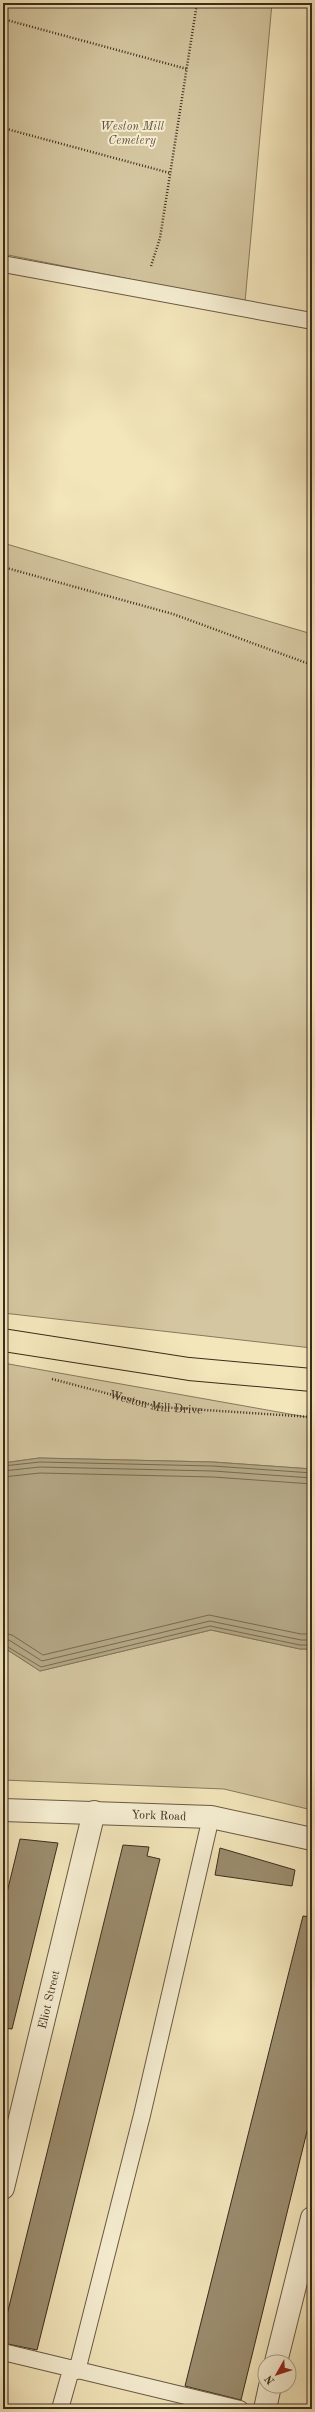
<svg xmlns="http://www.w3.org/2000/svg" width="315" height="2412" viewBox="0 0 315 2412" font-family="'Old Standard TT',serif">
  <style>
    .green { fill: #d4c6a0; stroke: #88795e }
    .water { fill: #b4a785; stroke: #84765b }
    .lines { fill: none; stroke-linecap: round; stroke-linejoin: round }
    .shore { stroke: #786a50; stroke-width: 1 }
    .building { fill: #9b8d6f; stroke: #3b2c1c }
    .lane-casing { stroke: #695a44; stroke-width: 18 }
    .street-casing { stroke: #695a44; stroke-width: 24 }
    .primary-casing { stroke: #3b2c1c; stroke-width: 24 }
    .path { stroke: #3b2c1c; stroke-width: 2.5; stroke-dasharray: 1 2; stroke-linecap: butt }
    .lane { stroke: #f7efd3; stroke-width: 16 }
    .street { stroke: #f7efd3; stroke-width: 22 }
    .primary { stroke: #f3e6bb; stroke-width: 22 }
    .labels { text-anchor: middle; stroke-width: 4; stroke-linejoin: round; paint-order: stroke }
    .park-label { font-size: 12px; font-style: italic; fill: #61523d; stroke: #f7efd3 }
    .street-label { font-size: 12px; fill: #3b2c1c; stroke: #f7efd3 }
  </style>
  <rect width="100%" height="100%" fill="#f3e6bb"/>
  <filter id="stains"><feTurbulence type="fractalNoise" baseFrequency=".005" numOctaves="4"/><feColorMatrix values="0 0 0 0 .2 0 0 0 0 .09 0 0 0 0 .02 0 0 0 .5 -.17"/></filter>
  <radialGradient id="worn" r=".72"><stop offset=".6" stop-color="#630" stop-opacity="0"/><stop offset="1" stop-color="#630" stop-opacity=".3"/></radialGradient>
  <path class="green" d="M3,3H272L245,302L3,254Z
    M3,543L312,634V1348L3,1313Z
    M3,1363L312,1418V1469L213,1462L39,1458L3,1463Z
    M211,1630L300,1649H312V1810L224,1789L3,1780V1647L40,1671Z"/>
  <path class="water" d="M39,1458L213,1462L312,1469V1649H300L211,1630L40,1671L3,1647V1463Z"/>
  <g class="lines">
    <path class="shore" d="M3,1466L40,1462L213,1466L312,1473
      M3,1471L40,1467L213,1471L312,1478
      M3,1477L40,1473L213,1477L312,1484
      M3,1633L12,1635L43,1655L209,1615L301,1634H312
      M3,1639L9,1640L42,1661L210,1621L301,1640H312
      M3,1644L41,1667L210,1626L300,1645H312"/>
  </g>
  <path class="building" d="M20,1839L58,1843L12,2029L3,2028V1909Z
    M123,1845L149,1847L147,1856L160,1859L37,2350L3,2343V2331Z
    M220,1848L295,1870L292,1886L215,1875Z
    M303,1916L312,1917V2111L241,2400L185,2386Z"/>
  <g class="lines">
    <defs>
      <path id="lane" d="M3,264L312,321
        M3,2352L240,2409
        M77,2371L142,2115L211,1817
        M60,2409L71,2370"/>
      <g id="street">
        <path id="s2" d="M3,1810L211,1817L312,1839"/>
        <path id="s3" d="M3,2188L94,1812"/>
        <path d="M276,2362L312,2218"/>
        <path d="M265,2409L270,2386"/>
      </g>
      <path id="primary" d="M3,1340L189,1369L312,1380"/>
    </defs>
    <use href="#lane" class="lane-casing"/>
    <use href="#street" class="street-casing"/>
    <use href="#primary" class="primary-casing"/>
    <g class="path">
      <path d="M3,19L187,69"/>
      <path d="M3,128L170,173"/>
      <path d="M151,266L160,238L197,3"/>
      <path d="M3,567L173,614L312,665"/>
      <path id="s1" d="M52,1379L159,1407L312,1417"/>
    </g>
    <use href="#lane" class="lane"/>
    <use href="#street" class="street"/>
    <use href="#primary" class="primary"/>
  </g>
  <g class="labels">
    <g class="park-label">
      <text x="132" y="130">Weston Mill<tspan x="132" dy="14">Cemetery</tspan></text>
    </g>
    <g class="street-label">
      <text dy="4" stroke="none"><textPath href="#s1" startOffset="107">Weston Mill Drive</textPath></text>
      <text dy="4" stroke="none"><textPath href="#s2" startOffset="156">York Road</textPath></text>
      <text dy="4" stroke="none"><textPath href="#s3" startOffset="194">Eliot Street</textPath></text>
    </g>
  </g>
  <rect width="315" height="2412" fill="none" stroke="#f3e6bb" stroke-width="16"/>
  <rect x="4" y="4" width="307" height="2404" fill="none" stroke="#3b2c1c" stroke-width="2"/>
  <rect x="8" y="8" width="299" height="2396" fill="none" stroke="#3b2c1c"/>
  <g transform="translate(277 2374) rotate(231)"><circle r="19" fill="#f7efd3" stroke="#aca18a"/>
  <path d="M0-3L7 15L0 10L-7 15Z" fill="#8f2418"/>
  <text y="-6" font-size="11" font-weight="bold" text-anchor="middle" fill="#3b2c1c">N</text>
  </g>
  <rect width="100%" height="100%" filter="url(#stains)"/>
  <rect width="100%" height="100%" fill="url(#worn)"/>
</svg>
